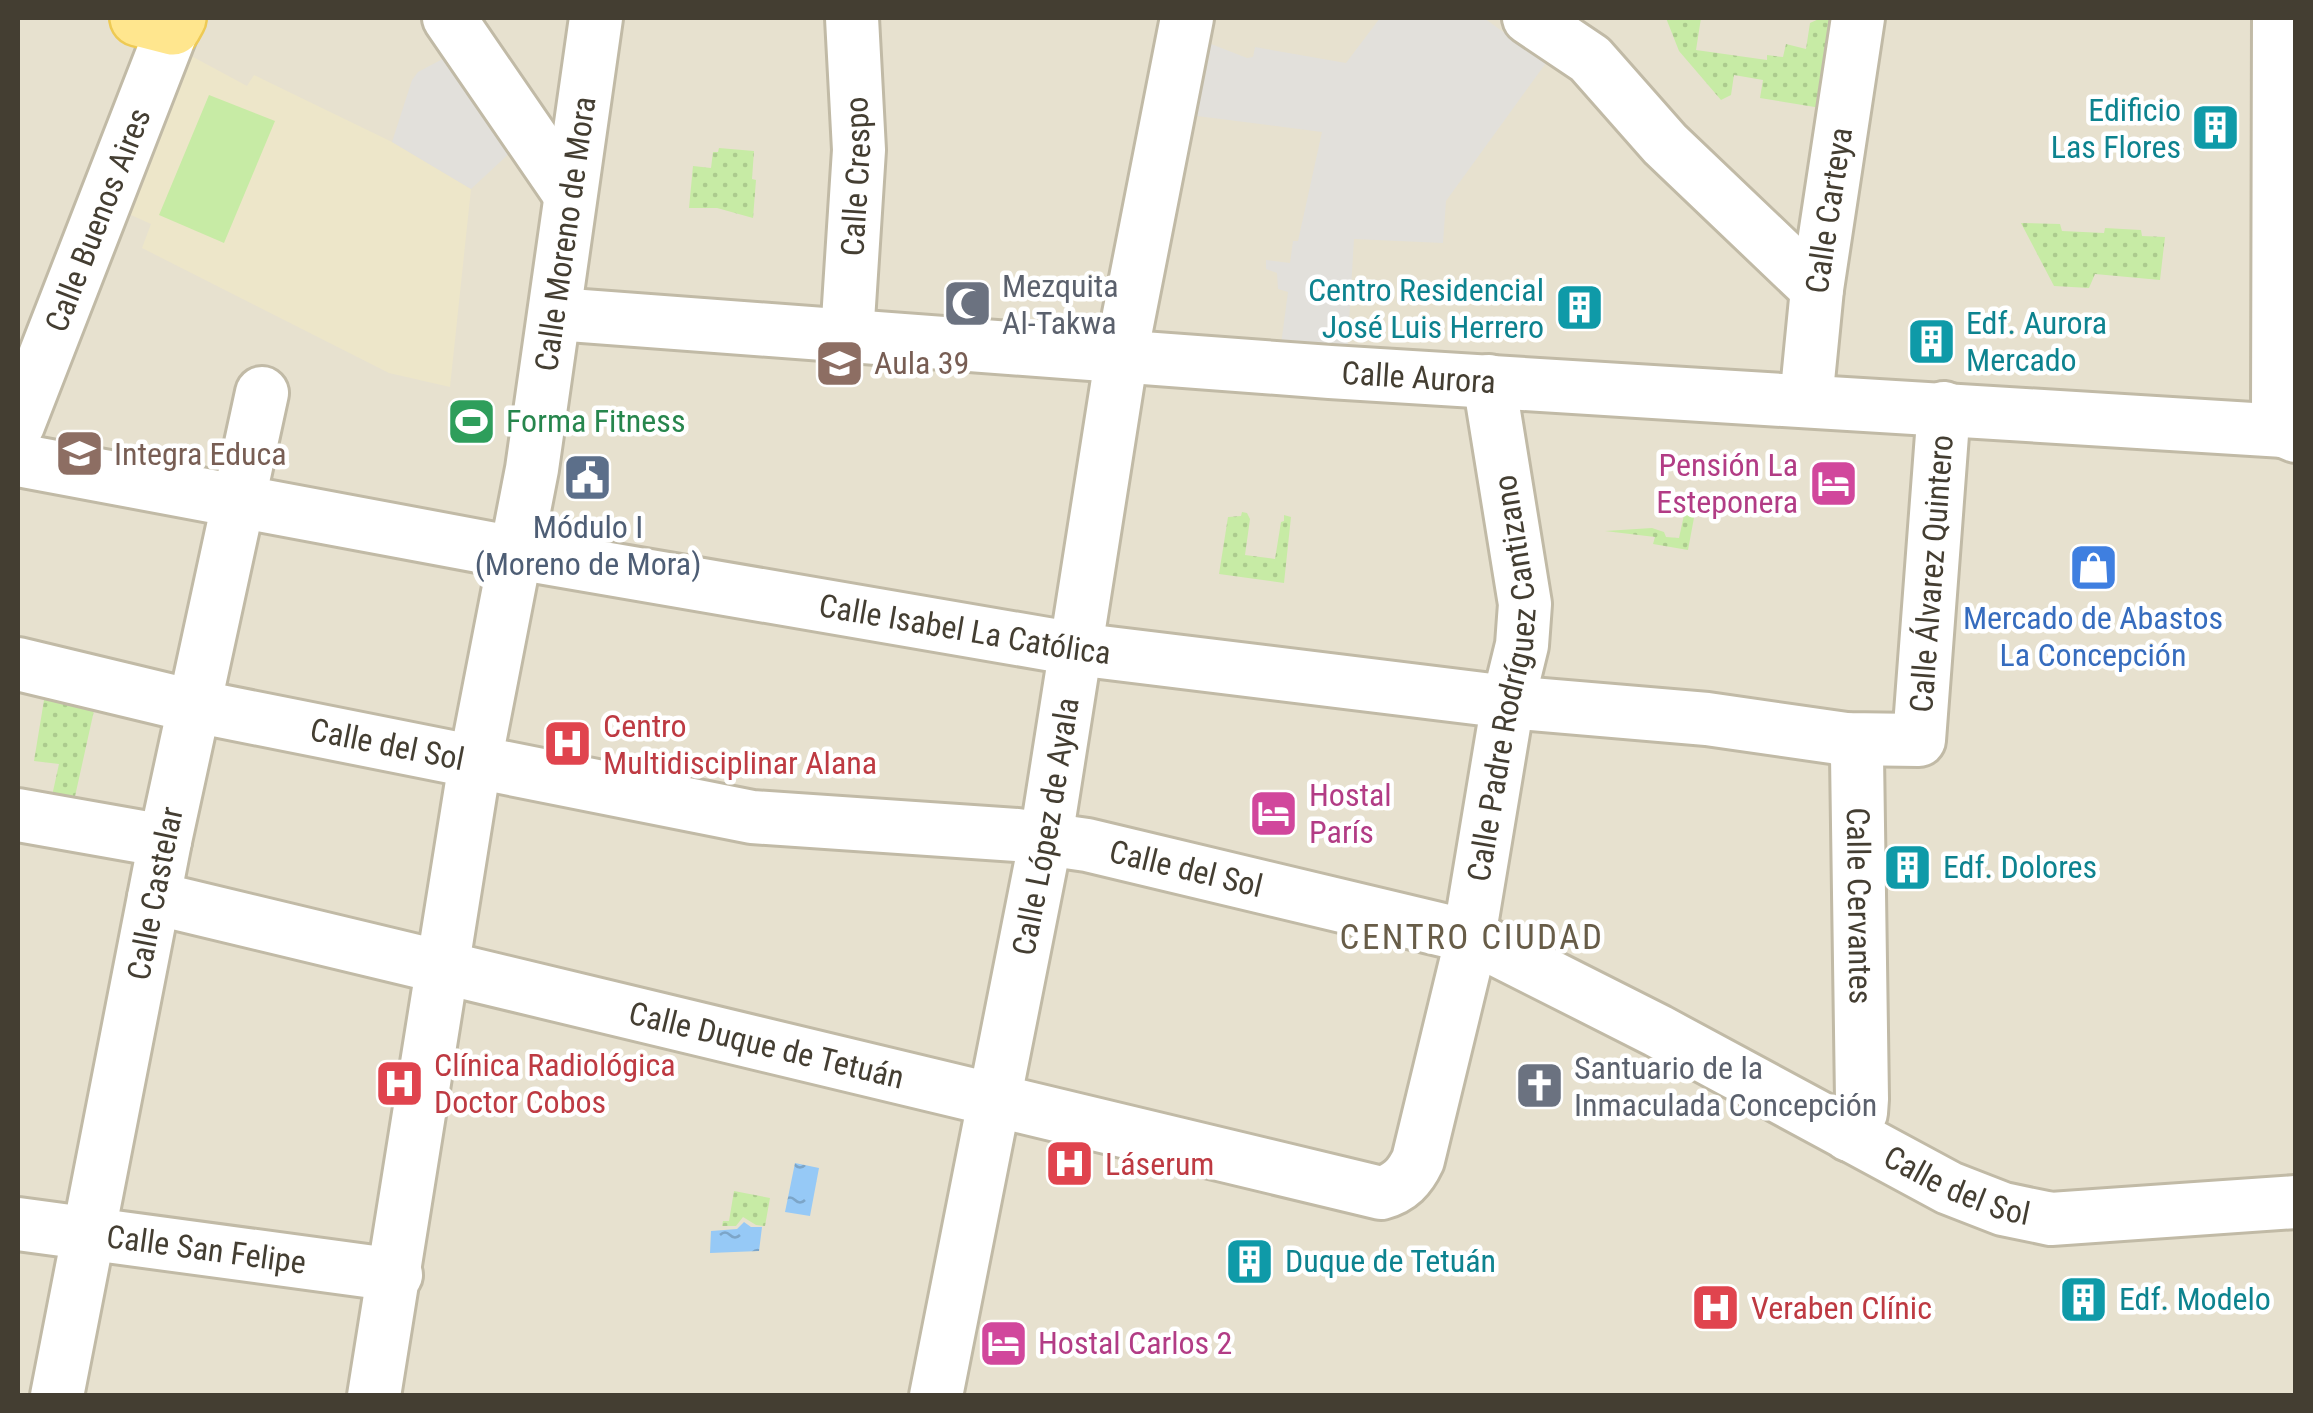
<svg xmlns="http://www.w3.org/2000/svg" width="2313" height="1413" viewBox="0 0 2313 1413" font-family="'Roboto Condensed',sans-serif">
  <style>
    .residential { fill: #e7e1cf }
    .education { fill: #ede6c9 }
    .grass { fill: url(#grass-dots) }
    .park { fill: #c7eba5 }
    .parking { fill: #e2e0db }
    .water { fill: url(#water-ripples) }
    .lines { fill: none; stroke-linecap: round; stroke-linejoin: round }
    .minor-casing { stroke: #c1baa6; stroke-width: 58 }
    .major-casing { stroke: #eeca54; stroke-width: 60 }
    .minor { stroke: #fff; stroke-width: 52 }
    .major { stroke: #ffe68e; stroke-width: 55 }
    .labels { text-anchor: middle; stroke-width: 9; stroke-linejoin: round; paint-order: stroke }
    .culture-label { font-size: 32px; fill: #0d838f; stroke: #fff; text-anchor: start }
    .street-label { font-size: 32px; fill: #443e32; stroke: #fff }
    .worship-label { font-size: 32px; fill: #5b616d; stroke: #fff; text-anchor: start }
    .education-label { font-size: 32px; fill: #785e54; stroke: #fff; text-anchor: start }
    .leisure-label { font-size: 32px; fill: #27864d; stroke: #fff; text-anchor: start }
    .hotel-label { font-size: 32px; fill: #b23c85; stroke: #fff; text-anchor: start }
    .service-label { font-size: 32px; fill: #4e5e75; stroke: #fff }
    .shop-label { font-size: 32px; fill: #366cbe; stroke: #fff }
    .health-label { font-size: 32px; fill: #be3a42; stroke: #fff; text-anchor: start }
    .neighbourhood-label { font-size: 35px; letter-spacing: 2.5px; fill: #685d48; stroke: #fff }
  </style>
  <defs>
    <pattern id="grass-dots" width="8" height="8" patternUnits="userSpaceOnUse" patternTransform="scale(2.5)"><rect width="8" height="8" fill="#c7eba5"/><path d="M2 2h.1M6 6h.1" fill="none" stroke="#accb8e" stroke-width="1.8" stroke-linecap="round"/></pattern>
    <pattern id="water-ripples" width="26" height="14" patternUnits="userSpaceOnUse" patternTransform="scale(2.5)"><rect width="26" height="14" fill="#96c9f6"/><path d="M2 4q2-2 4 0t4 0M15 11q2-2 4 0t4 0" fill="none" stroke="#7ca5c8"/></pattern>
  </defs>
  <rect width="100%" height="100%" fill="#f3eee1"/>
  <path class="residential" d="M18,18H2295V1395H18Z"/>
  <path class="education" d="M182,51L247,86L254,75L392,142L471,189L450,387L389,373L142,248L151,224L122,211Z"/>
  <path class="grass" d="M1666,18H1701L1696,50L1767,60V55L1783,57L1786,44L1806,49L1810,23L1821,18H1845L1833,110L1760,98L1763,80L1734,75L1731,95L1721,100L1679,51Z
    M719,148L754,151L752,179L756,180L753,218L717,208H689L693,166L711,168L713,152H718Z
    M2021,223L2060,224L2062,231L2104,233L2105,228L2141,230L2142,236L2165,237L2160,280L2095,274L2089,288L2054,286Z
    M1686,506L1696,507L1688,550L1653,544L1655,537L1605,531L1652,528L1664,532L1666,537L1679,538Z
    M1242,512L1247,513L1250,519L1245,555L1275,559L1281,522L1284,521V515L1291,517L1284,583L1219,574L1228,517L1241,516Z
    M45,694L95,706L72,810L50,805L59,764L34,761Z
    M734,1191L770,1198L765,1226L756,1225L743,1217L736,1226H722L723,1221H729Z"/>
  <path class="park" d="M209,95L275,121L224,243L159,215Z"/>
  <path class="parking" d="M1380,18H1484L1546,63L1446,201L1443,243L1354,239L1347,356L1280,352L1288,292L1278,289L1277,273L1266,269V260L1290,263L1293,241H1298L1322,132L1197,116L1211,44L1247,58L1253,57L1255,47L1346,63Z
    M452,54L512,151L471,189L392,142L412,80L418,72Z"/>
  <path class="water" d="M795,1163L819,1168L810,1216L785,1212Z
    M744,1222L751,1227H762L759,1251L710,1253L711,1231L737,1229Z"/>
  <g class="lines">
    <defs>
      <g id="minor">
        <path d="M449,18L569,193"/>
        <path d="M1529,18L1590,59L1665,144L1817,289"/>
        <path d="M2279,18L2278,415L2284,431L2296,436"/>
        <path id="s1" d="M556,314L1330,372L2284,431"/>
        <path id="s2" d="M847,336L859,150L852,18"/>
        <path id="s3" d="M1806,401L1817,289L1858,18"/>
        <path id="s4" d="M18,425L173,27"/>
        <path id="s5" d="M18,460L516,553L1076,649L1508,702L1707,719L1846,739L1919,740L1944,408"/>
        <path id="s6" d="M18,664L180,703L752,817L1017,835L1087,845L1472,937L1658,1031L1949,1188L2003,1209L2051,1219L2296,1202"/>
        <path id="s7" d="M1846,739L1857,756L1862,1099L1861,1113L1849,1135"/>
        <path d="M18,815L165,841"/>
        <path id="s8" d="M154,898L1381,1193C1400,1188 1410,1177 1418,1160L1472,937V919L1508,702L1522,645L1525,604L1489,381"/>
        <path id="s9" d="M18,1224L396,1275"/>
        <path id="s10" d="M57,1396L165,841L262,393"/>
        <path id="s11" d="M374,1396L475,763L532,469L596,18"/>
        <path id="s12" d="M936,1396L1046,838L1125,335L1187,18"/>
      </g>
      <path id="major" d="M138,18L173,27L178,18"/>
    </defs>
    <use href="#minor" class="minor-casing"/>
    <use href="#major" class="major-casing"/>
    <use href="#minor" class="minor"/>
    <use href="#major" class="major"/>
  </g>
  <defs>
    <symbol id="building-square" viewBox="-11 -11 22 22"><rect x="-9" y="-9" width="18" height="18" rx="4" fill="#0f9aa8" stroke="#fff"/><path d="M-4-6H4V6H1V3H-1V6H-4ZM-2.5-4.3h1.7v1.8h-1.7ZM.8-4.3h1.7v1.8H.8ZM-2.5-1h1.7V.8h-1.7ZM.8-1h1.7V.8H.8Z" fill="#fff"/></symbol>
    <symbol id="mosque-square" viewBox="-11 -11 22 22"><rect x="-9" y="-9" width="18" height="18" rx="4" fill="#6b7280" stroke="#fff"/><path d="M3.5-4.9A6 6 0 1 0 3.5 4.9A5 5 0 1 1 3.5-4.9Z" fill="#fff"/></symbol>
    <symbol id="school-square" viewBox="-11 -11 22 22"><rect x="-9" y="-9" width="18" height="18" rx="4" fill="#8d6e63" stroke="#fff"/><path d="M0-5L7-2L0 1L-7-2ZM-4 1L0 2.5L4 1V4Q0 6-4 4Z" fill="#fff"/></symbol>
    <symbol id="stadium-square" viewBox="-11 -11 22 22"><rect x="-9" y="-9" width="18" height="18" rx="4" fill="#2e9e5b" stroke="#fff"/><path d="M0-5a6.5 5 0 1 0 0 10a6.5 5 0 1 0 0-10ZM-3.5-1.8h7v3.6h-7Z" fill="#fff"/></symbol>
    <symbol id="civic-square" viewBox="-11 -11 22 22"><rect x="-9" y="-9" width="18" height="18" rx="4" fill="#5c6f8a" stroke="#fff"/><path d="M-.6-6.5H3V-4.5H.6V-3L4-1V1h2V6H-6V1h2V-1L-.6-3ZM-1.2 2.5V6h2.4V2.5Z" fill="#fff"/></symbol>
    <symbol id="hotel-square" viewBox="-11 -11 22 22"><rect x="-9" y="-9" width="18" height="18" rx="4" fill="#d1479c" stroke="#fff"/><path d="M-6-4.5h1.5V1H6V5H4.5V3h-9V5H-6ZM-4 0a1.8 1.8 0 1 1 3.6 0ZM.5 0V-2.5h3Q6-2.5 6 0Z" fill="#fff"/></symbol>
    <symbol id="shop-square" viewBox="-11 -11 22 22"><rect x="-9" y="-9" width="18" height="18" rx="4" fill="#3f7fe0" stroke="#fff"/><path d="M-5-2.5h2.3a2.7 3.5 0 0 1 5.4 0H5L5.5 6h-11ZM-1.5-2.5h3a1.5 2.3 0 0 0-3 0Z" fill="#fff"/></symbol>
    <symbol id="hospital-square" viewBox="-11 -11 22 22"><rect x="-9" y="-9" width="18" height="18" rx="4" fill="#e0444e" stroke="#fff"/><path d="M-5-5h3v3.5h4V-5h3V5h-3V1.5h-4V5h-3Z" fill="#fff"/></symbol>
    <symbol id="church-square" viewBox="-11 -11 22 22"><rect x="-9" y="-9" width="18" height="18" rx="4" fill="#6b7280" stroke="#fff"/><path d="M-1.2-6h2.4v3.5h3.3v2.4h-3.3V6h-2.4V-.1h-3.3v-2.4h3.3Z" fill="#fff"/></symbol>
  </defs>
  <g fill-rule="evenodd">
    <use href="#building-square" x="2188" y="100" width="55" height="55"/>
    <use href="#mosque-square" x="940" y="276" width="55" height="55"/>
    <use href="#building-square" x="1552" y="280" width="55" height="55"/>
    <use href="#building-square" x="1904" y="314" width="55" height="55"/>
    <use href="#school-square" x="812" y="336" width="55" height="55"/>
    <use href="#stadium-square" x="444" y="394" width="55" height="55"/>
    <use href="#school-square" x="52" y="426" width="55" height="55"/>
    <use href="#civic-square" x="560" y="450" width="55" height="55"/>
    <use href="#hotel-square" x="1806" y="456" width="55" height="55"/>
    <use href="#shop-square" x="2066" y="540" width="55" height="55"/>
    <use href="#hospital-square" x="540" y="716" width="55" height="55"/>
    <use href="#hotel-square" x="1246" y="786" width="55" height="55"/>
    <use href="#building-square" x="1880" y="840" width="55" height="55"/>
    <use href="#hospital-square" x="372" y="1056" width="55" height="55"/>
    <use href="#church-square" x="1512" y="1058" width="55" height="55"/>
    <use href="#hospital-square" x="1042" y="1136" width="55" height="55"/>
    <use href="#building-square" x="1222" y="1234" width="55" height="55"/>
    <use href="#building-square" x="2056" y="1272" width="55" height="55"/>
    <use href="#hospital-square" x="1688" y="1280" width="55" height="55"/>
    <use href="#hotel-square" x="976" y="1316" width="55" height="55"/>
  </g>
  <g class="labels">
    <g class="culture-label">
      <text x="2181" y="121" text-anchor="end">Edificio<tspan x="2181" dy="37">Las Flores</tspan></text>
      <text x="1544" y="301" text-anchor="end">Centro Residencial<tspan x="1544" dy="37">José Luis Herrero</tspan></text>
      <text x="1966" y="334">Edf. Aurora<tspan x="1966" dy="37">Mercado</tspan></text>
      <text x="1943" y="878">Edf. Dolores</text>
      <text x="1285" y="1272">Duque de Tetuán</text>
      <text x="2119" y="1310">Edf. Modelo</text>
    </g>
    <g class="street-label">
      <text dy="11" stroke="none"><textPath href="#s2" startOffset="160">Calle Crespo</textPath></text>
      <text dy="11" stroke="none"><textPath href="#s3" startOffset="192">Calle Carteya</textPath></text>
      <text dy="11" stroke="none"><textPath href="#s4" startOffset="220">Calle Buenos Aires</textPath></text>
      <text dy="11" stroke="none"><textPath href="#s11" startOffset="1178">Calle Moreno de Mora</textPath></text>
      <text dy="11" stroke="none"><textPath href="#s1" startOffset="865">Calle Aurora</textPath></text>
      <text dy="11" stroke="none"><textPath href="#s5" startOffset="2090">Calle Álvarez Quintero</textPath></text>
      <text dy="11" stroke="none"><textPath href="#s5" startOffset="962">Calle Isabel La Católica</textPath></text>
      <text dy="11" stroke="none"><textPath href="#s8" startOffset="1805">Calle Padre Rodríguez Cantizano</textPath></text>
      <text dy="11" stroke="none"><textPath href="#s6" startOffset="378">Calle del Sol</textPath></text>
      <text dy="11" stroke="none"><textPath href="#s12" startOffset="580">Calle López de Ayala</textPath></text>
      <text dy="11" stroke="none"><textPath href="#s6" startOffset="1188">Calle del Sol</textPath></text>
      <text dy="11" stroke="none"><textPath href="#s10" startOffset="512">Calle Castelar</textPath></text>
      <text dy="11" stroke="none"><textPath href="#s7" startOffset="170">Calle Cervantes</textPath></text>
      <text dy="11" stroke="none"><textPath href="#s8" startOffset="630">Calle Duque de Tetuán</textPath></text>
      <text dy="11" stroke="none"><textPath href="#s6" startOffset="2028">Calle del Sol</textPath></text>
      <text dy="11" stroke="none"><textPath href="#s9" startOffset="190">Calle San Felipe</textPath></text>
    </g>
    <g class="worship-label">
      <text x="1002" y="297">Mezquita<tspan x="1002" dy="37">Al-Takwa</tspan></text>
      <text x="1574" y="1079">Santuario de la<tspan x="1574" dy="37">Inmaculada Concepción</tspan></text>
    </g>
    <g class="education-label">
      <text x="874" y="374">Aula 39</text>
      <text x="114" y="465">Integra Educa</text>
    </g>
    <g class="leisure-label">
      <text x="506" y="432">Forma Fitness</text>
    </g>
    <g class="hotel-label">
      <text x="1798" y="476" text-anchor="end">Pensión La<tspan x="1798" dy="37">Esteponera</tspan></text>
      <text x="1309" y="806">Hostal<tspan x="1309" dy="37">París</tspan></text>
      <text x="1038" y="1354">Hostal Carlos 2</text>
    </g>
    <g class="service-label">
      <text x="588" y="538">Módulo I<tspan x="588" dy="37">(Moreno de Mora)</tspan></text>
    </g>
    <g class="shop-label">
      <text x="2093" y="629">Mercado de Abastos<tspan x="2093" dy="37">La Concepción</tspan></text>
    </g>
    <g class="health-label">
      <text x="603" y="737">Centro<tspan x="603" dy="37">Multidisciplinar Alana</tspan></text>
      <text x="434" y="1076">Clínica Radiológica<tspan x="434" dy="37">Doctor Cobos</tspan></text>
      <text x="1105" y="1175">Láserum</text>
      <text x="1751" y="1319">Veraben Clínic</text>
    </g>
    <g class="neighbourhood-label">
      <text x="1472" y="949">CENTRO CIUDAD</text>
    </g>
  </g>
  <rect width="2313" height="1413" fill="none" stroke="#443e32" stroke-width="40"/>
</svg>
